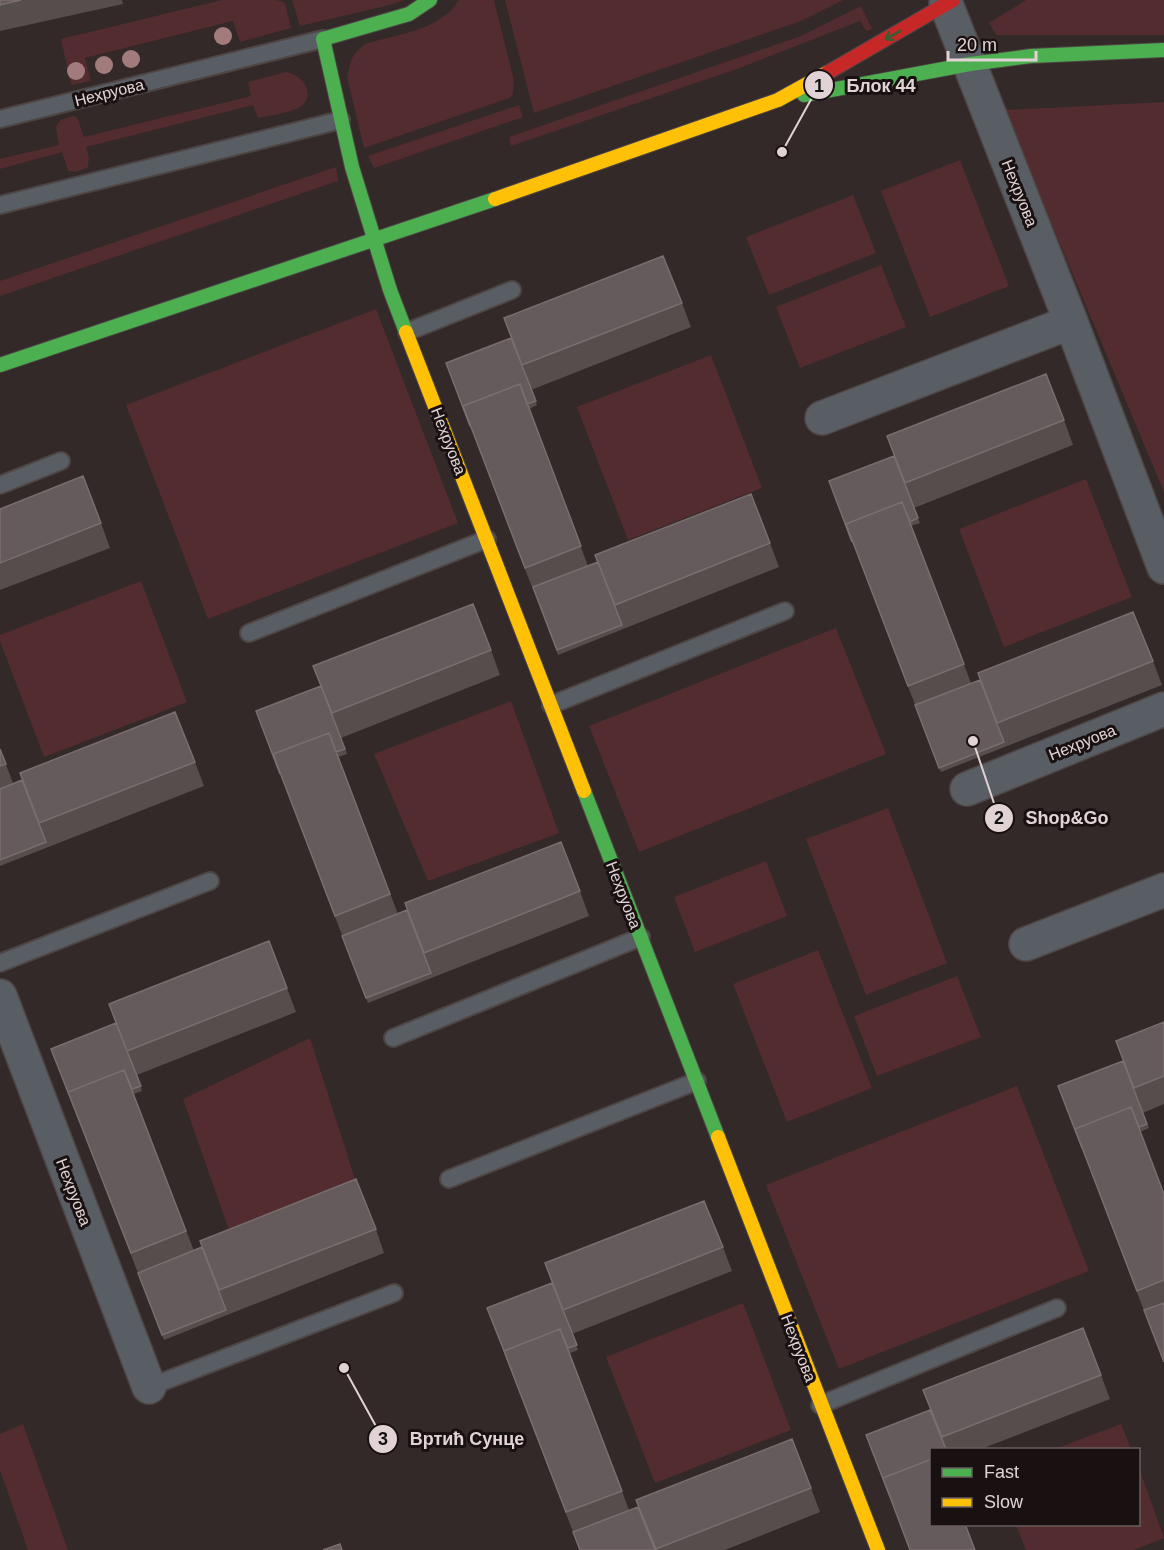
<svg xmlns="http://www.w3.org/2000/svg" width="1164" height="1550" viewBox="0 0 1164 1550" font-family="Helvetica,sans-serif">
  <style>
    .green { fill: #522c2e }
    .lines { fill: none; stroke-linecap: round; stroke-linejoin: round }
    .lane-casing { stroke: #4e4545; stroke-width: 20 }
    .street-casing { stroke: #4e4545; stroke-width: 36 }
    .fast-casing { stroke: #4e4545; stroke-width: 16 }
    .slow-casing { stroke: #4e4545; stroke-width: 16 }
    .jam-casing { stroke: #4e4545; stroke-width: 16 }
    .lane { stroke: #595e64; stroke-width: 16 }
    .street { stroke: #595e64; stroke-width: 33 }
    .fast { stroke: #4caf50; stroke-width: 14 }
    .slow { stroke: #ffc107; stroke-width: 14 }
    .jam { stroke: #c62828; stroke-width: 14 }
    .tree { fill: #a27b7d }
    .wall { fill: #564d4d }
    .building { fill: #655b5c; stroke: #796e6e; stroke-width: 1.5 }
    .oneway { stroke: #326030 }
    .labels { text-anchor: middle; stroke-width: 6; stroke-linejoin: round; paint-order: stroke }
    .street-label { font-size: 16px; fill: #e1d3d4; stroke: #191011 }
    .leader { fill: none; stroke: #e1d3d4; stroke-width: 2 }
    .callout-dot { fill: #e1d3d4; stroke: #191011; stroke-width: 2 }
    .mark-label { font-size: 18px; text-anchor: middle; font-weight: bold; fill: #111 }
    .callout-label { font-size: 18px; text-anchor: middle; font-weight: bold; fill: #e1d3d4; stroke: #191011; stroke-width: 6; stroke-linejoin: round; paint-order: stroke }
  </style>
  <rect width="100%" height="100%" fill="#332929"/>
  <path class="green" d="M222,0H277L285,3L291,28L240,42L233,21L85,58L91,81L71,85L61,39Z
    M292,0H404L390,5L300,26Z
    M459,0H494L514,80L513,94L509,98L364,148L347,77L351,60L356,52L365,44C397,34 440,31 459,0Z
    M505,0H843L801,21L534,113Z
    M1026,0H1164V35H996L989,23Z
    M861,6L872,29L866,31L860,21L737,69L511,146L509,137L801,36Z
    M286,72C306,76 318,99 296,109C285,114 270,115 258,118L253,105L86,147L89,158L88,167L77,172L68,171L62,152L0,169V159L59,145L56,127L60,120L73,116L77,117L84,137L251,96L248,82Z
    M1164,102V492L1004,110Z
    M519,105L523,117L374,168L368,156Z
    M960,160L1009,286L930,317L881,191Z
    M336,167L338,181L0,296V281Z
    M853,195L876,253L769,295L746,237Z
    M881,265L906,327L800,368L776,307Z
    M376,309L458,523L208,619L126,405Z
    M711,355L762,488L628,540L577,407Z
    M1086,479L1132,597L1004,647L959,529Z
    M141,581L187,702L44,757L0,641V635Z
    M836,628L886,754L639,852L589,726Z
    M511,701L559,833L428,881L374,754Z
    M888,808L947,963L866,995L806,839Z
    M766,861L787,916L695,952L674,897Z
    M818,950L872,1088L787,1122L733,984Z
    M957,976L981,1037L877,1076L854,1016Z
    M310,1038L355,1179L230,1233L183,1099Z
    M1017,1086L1089,1271L839,1369L766,1185Z
    M743,1303L791,1430L655,1483L606,1357Z
    M23,1424L68,1550H28L0,1470V1434Z
    M1121,1424L1131,1449H1055Z
    M1139,1468L1164,1538L1134,1550H1026L1016,1525L1138,1524Z"/>
  <g class="lines">
    <defs>
      <path id="lane" d="M0,119L323,39
        M0,205L341,120
        M407,332L512,290
        M0,485L61,461
        M249,633L487,539
        M551,705L785,611
        M0,963L210,881
        M393,1038L641,937
        M449,1179L697,1081
        M149,1387L394,1293
        M820,1405L1057,1308"/>
      <path id="street" d="M946,4L1071,322L1164,567
        M822,418L1071,322
        M967,789L1164,709
        M1026,944L1164,890
        M0,996L149,1387"/>
      <path id="fast" d="M804,95L970,64L1031,56L1164,50
        M406,332L390,290L352,167L323,39L409,14L430,0
        M0,365L495,199
        M584,791L718,1137"/>
      <path id="slow" d="M495,199L778,100L827,73
        M406,332L584,791
        M718,1137L878,1550"/>
      <path id="jam" d="M827,73L953,0"/>
    </defs>
    <use href="#lane" class="lane-casing"/>
    <use href="#street" class="street-casing"/>
    <use href="#fast" class="fast-casing"/>
    <use href="#slow" class="slow-casing"/>
    <use href="#jam" class="jam-casing"/>
    <use href="#lane" class="lane"/>
    <use href="#street" class="street"/>
    <use href="#fast" class="fast"/>
    <use href="#slow" class="slow"/>
    <use href="#jam" class="jam"/>
  </g>
  <g class="tree">
    <circle cx="223" cy="36" r="9"/>
    <circle cx="131" cy="59" r="9"/>
    <circle cx="104" cy="65" r="9"/>
    <circle cx="76" cy="71" r="9"/>
  </g>
  <path class="wall" d="M0,0H122L123,4L0,31Z
    M682,303L691,327L531,390L537,405L529,409L588,566L770,543L779,567L558,655L446,363Z
    M1064,420L1073,445L914,508L920,523L911,526L971,683L1153,661L1162,685L941,772L829,481Z
    M0,509L101,523L110,548L0,590Z
    M491,650L500,675L341,738L347,754L338,757L398,914L580,891L589,916L368,1003L256,711Z
    M0,749L13,783L41,831L20,773L195,762L204,786L0,866Z
    M287,988L296,1012L137,1075L142,1091L134,1094L194,1251L222,1299L200,1241L376,1229L384,1253L164,1340L51,1049Z
    M1164,1022V1104L1143,1113L1149,1128L1140,1132L1164,1194V1363L1058,1086L1123,1061Z
    M723,1247L732,1271L572,1334L578,1350L570,1353L629,1510L811,1488L820,1512L725,1550H580L487,1308Z
    M1101,1375L1110,1399L981,1449H932L975,1550H910L866,1435L931,1411L923,1390Z"/>
  <path class="building" d="M0,0H21L0,5Z
    M663,256L682,303L522,365L504,318Z
    M511,338L536,401L527,404L520,384L463,406L470,426L446,363Z
    M1046,374L1064,420L905,483L887,436Z
    M520,384L581,546L525,568L463,406Z
    M894,456L918,518L910,522L902,502L846,524L852,542L829,481Z
    M83,476L101,523L0,563V509Z
    M751,494L770,543L615,605L595,555Z
    M902,502L964,664L908,686L846,524Z
    M598,562L622,625L557,650L533,587Z
    M473,604L491,650L332,713L313,666Z
    M1133,612L1153,661L997,723L978,673Z
    M980,680L1004,742L939,768L915,705Z
    M321,686L345,749L336,752L329,733L273,754L280,774L256,711Z
    M175,712L195,762L39,823L20,773Z
    M329,733L390,894L335,916L273,754Z
    M0,749L6,764L0,766Z
    M22,780L46,842L0,860V789Z
    M561,842L580,891L424,953L405,903Z
    M407,910L431,973L366,998L342,936Z
    M269,941L287,988L127,1051L109,1004Z
    M1164,1022V1076L1134,1088L1116,1041Z
    M116,1023L141,1086L132,1089L124,1070L68,1092L75,1110L51,1049Z
    M1123,1061L1147,1124L1139,1127L1131,1107L1075,1129L1082,1148L1058,1086Z
    M124,1070L186,1231L131,1253L68,1092Z
    M1131,1107L1164,1194V1280L1137,1291L1075,1129Z
    M356,1179L376,1229L219,1290L200,1241Z
    M704,1201L723,1247L563,1310L545,1263Z
    M202,1247L226,1310L162,1335L138,1273Z
    M552,1283L577,1345L568,1348L560,1329L504,1351L512,1371L487,1308Z
    M1164,1303V1362L1144,1310Z
    M1083,1328L1101,1375L942,1437L923,1390Z
    M560,1329L622,1491L566,1512L504,1351Z
    M930,1410L946,1449H932V1459L883,1478L890,1497L866,1435Z
    M792,1439L811,1488L656,1549L636,1500Z
    M932,1459V1524H965L975,1550H910L883,1478Z
    M638,1507L655,1550H580L573,1532Z
    M340,1544L342,1550H323Z"/>
  <defs><path id="oneway-shaft" d="M-6 0H5M1.5-3L5.5 0L1.5 3" fill="none" stroke-width="1.6" stroke-linecap="round" stroke-linejoin="round" transform="scale(1.5)"/></defs>
  <use class="oneway" href="#oneway-shaft" transform="translate(893 35) rotate(151)"/>
  <g class="labels">
    <g class="street-label">
      <text transform="translate(109 92) rotate(-14)" y="6">Нехруова</text>
      <text transform="translate(1020 193) rotate(68)" y="6">Нехруова</text>
      <text transform="translate(449 441) rotate(69)" y="6">Нехруова</text>
      <text transform="translate(1082 742) rotate(-22)" y="6">Нехруова</text>
      <text transform="translate(624 895) rotate(69)" y="6">Нехруова</text>
      <text transform="translate(74 1192) rotate(69)" y="6">Нехруова</text>
      <text transform="translate(799 1348) rotate(69)" y="6">Нехруова</text>
    </g>
  </g>
  <path class="leader" d="M782 152L819 85M973 741L999 818M344 1368L383 1439"/>
  <g class="callout-dot">
    <circle cx="782" cy="152" r="6"/>
    <circle cx="973" cy="741" r="6"/>
    <circle cx="344" cy="1368" r="6"/>
    <circle cx="819" cy="85" r="15"/>
    <circle cx="999" cy="818" r="15"/>
    <circle cx="383" cy="1439" r="15"/>
  </g>
  <g class="mark-label">
    <text x="819" y="92">1</text>
    <text x="999" y="824">2</text>
    <text x="383" y="1445">3</text>
  </g>
  <g class="callout-label">
    <text x="881" y="92">Блок 44</text>
    <text x="1067" y="824">Shop&amp;Go</text>
    <text x="467" y="1445">Вртић Сунце</text>
  </g>
  <rect x="930" y="1448" width="210" height="78" fill="#191011" stroke="#695e5f" stroke-width="1.5"/>
  <rect x="942" y="1468" width="30" height="9" fill="#4caf50" stroke="#695e5f" stroke-width="1.5"/>
  <text x="984" y="1478" font-size="18" fill="#e1d3d4">Fast</text>
  <rect x="942" y="1498" width="30" height="9" fill="#ffc107" stroke="#695e5f" stroke-width="1.5"/>
  <text x="984" y="1508" font-size="18" fill="#e1d3d4">Slow</text>
  <path d="M948 51v9h88v-9" fill="none" stroke="#e1d3d4" stroke-width="3"/>
  <text x="957" y="51" font-size="18" fill="#e1d3d4" stroke="#191011" stroke-width="4.5" paint-order="stroke">20 m</text>
</svg>
